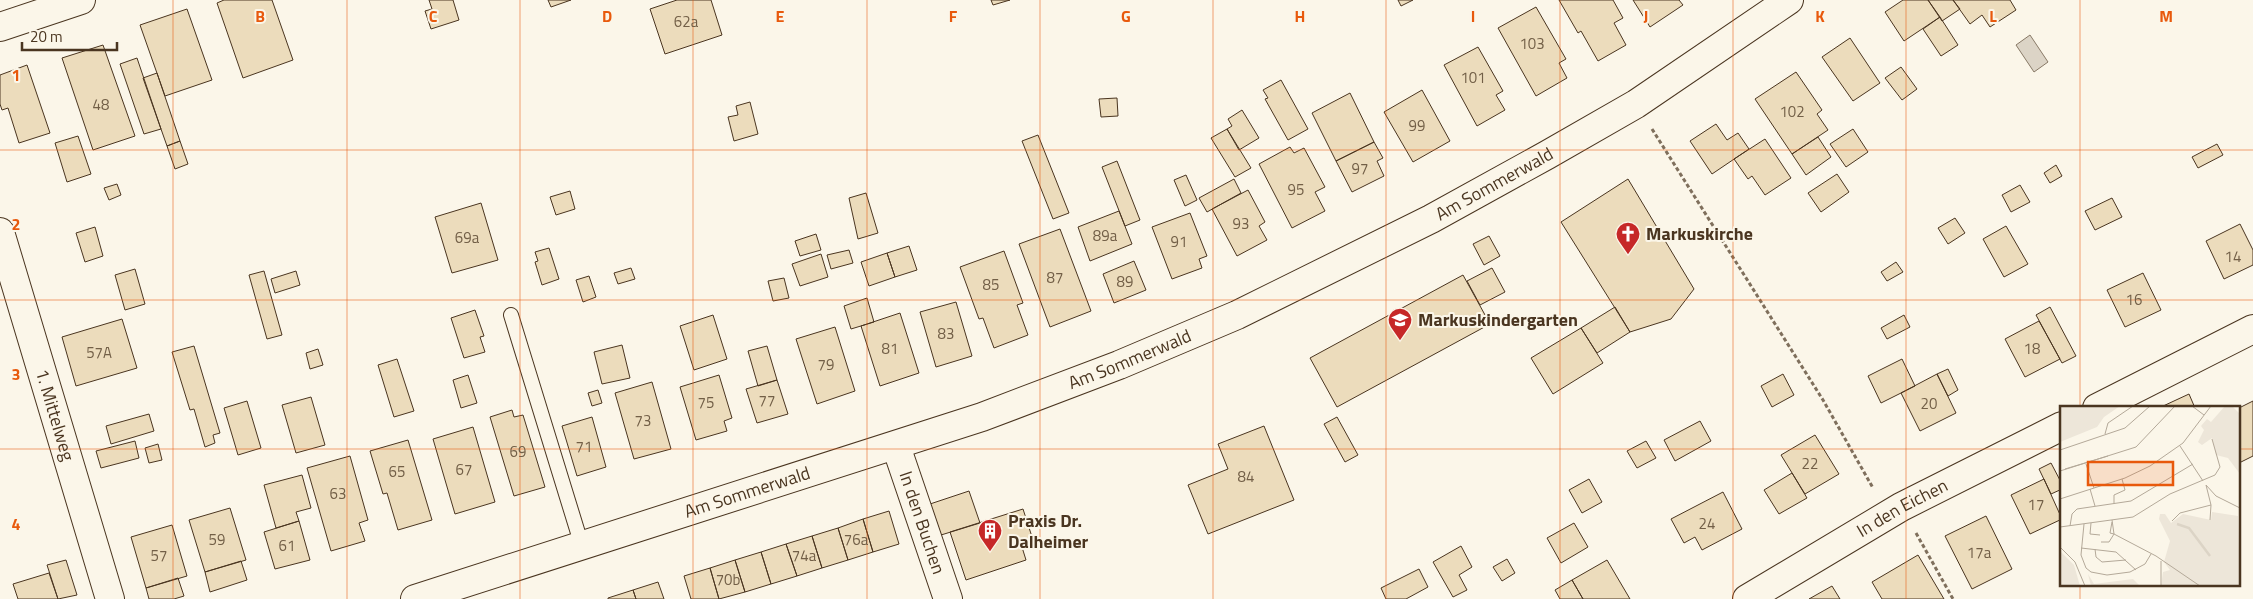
<svg xmlns="http://www.w3.org/2000/svg" width="2253" height="599" viewBox="0 0 2253 599" font-family="'Titillium Web',sans-serif">
  <style>
    .water { fill: #dcd4c6; stroke: #887966 }
    .building { fill: #ecdcbc; stroke: #4a3520 }
    .lines { fill: none; stroke-linecap: round; stroke-linejoin: round }
    .service-casing { stroke: #4a3520; stroke-width: 16 }
    .minor-casing { stroke: #4a3520; stroke-width: 30 }
    .path { stroke: #7f6f5c; stroke-width: 3; stroke-dasharray: 4 2.5; stroke-linecap: butt }
    .service { stroke: #fbf6e9; stroke-width: 14 }
    .minor { stroke: #fbf6e9; stroke-width: 28 }
    .grid { fill: none; stroke: #e8590c; stroke-width: 1; stroke-opacity: 0.55 }
    .labels { text-anchor: middle; stroke-width: 4; stroke-linejoin: round; paint-order: stroke }
    .number-label { font-size: 15px; fill: #725f47 }
    .street-label { font-size: 18px; fill: #4a3520; stroke: #fbf6e9 }
    .poi-label { font-size: 18px; font-weight: bold; fill: #4a3520; stroke: #fbf6e9; text-anchor: start }
    .inset-river { fill: none; stroke: #dcd4c6; stroke-width: 2.5 }
    .inset-road { fill: none; stroke: #b4a999; stroke-width: 1 }
    .view { fill: #e8590c; fill-opacity: 0.15; stroke: #e8590c; stroke-width: 2.5 }
    .inset-edge { fill: none; stroke: #4a3520; stroke-width: 2.5 }
    .grid-label { font-size: 16px; text-anchor: middle; font-weight: bold; fill: #e8590c; stroke: #fbf6e9; stroke-width: 4; stroke-linejoin: round; paint-order: stroke }
  </style>
  <rect width="100%" height="100%" fill="#fbf6e9"/>
  <path class="water" d="M2030,35L2048,62L2034,72L2016,45Z"/>
  <path class="building" d="M224,0H272L293,60L243,78L217,3Z
    M429,0H453L459,20L431,29L425,11L432,9Z
    M548,0H571L551,7Z
    M677,0H711L722,35L665,54L650,9Z
    M991,0H1010L993,5Z
    M1398,0H1413L1401,6Z
    M1559,0H1613L1623,18L1614,23L1626,45L1598,61L1581,31L1578,33Z
    M1633,0H1679L1683,5L1650,27Z
    M1903,0H1928L1940,17L1904,41L1885,12Z
    M1928,0H1953L1960,9L1942,21Z
    M1953,0H2010L2016,10L1990,27L1982,15L1970,24Z
    M1536,7L1566,59L1559,63L1567,78L1536,96L1498,28Z
    M187,9L212,80L165,96L140,25Z
    M1940,17L1958,45L1941,56L1923,29Z
    M1850,38L1880,83L1853,101L1822,57Z
    M103,45L135,136L93,150L62,58Z
    M1478,47L1503,91L1496,95L1505,110L1477,126L1444,65Z
    M137,58L161,129L144,134L120,64Z
    M27,65L50,133L19,143L8,108L2,110L0,104V75Z
    M1901,67L1917,89L1902,100L1885,78Z
    M1796,72L1822,110L1817,114L1828,130L1792,154L1755,99Z
    M157,73L180,141L167,146L143,78Z
    M1281,80L1308,129L1288,140L1265,99L1268,98L1263,90Z
    M1422,90L1450,141L1413,162L1384,112Z
    M1350,93L1374,142L1336,161L1312,113Z
    M1117,98L1118,116L1101,117L1099,99Z
    M750,102L758,134L734,141L728,117L738,115L736,106Z
    M1242,110L1259,138L1239,150L1227,129L1232,126L1228,119Z
    M1716,124L1727,140L1738,133L1749,149L1712,174L1690,141Z
    M1227,129L1251,168L1235,177L1211,138Z
    M1853,129L1868,152L1846,167L1830,144Z
    M1038,135L1069,213L1053,219L1022,141Z
    M78,136L91,174L67,182L55,143Z
    M1818,137L1831,157L1806,175L1792,154Z
    M1765,139L1791,178L1765,195L1752,176L1748,179L1734,159Z
    M180,141L188,164L175,169L167,146Z
    M1374,142L1383,158L1377,161L1384,176L1352,192L1336,161Z
    M2217,144L2223,155L2198,168L2192,157Z
    M1290,147L1294,153L1304,148L1325,187L1315,192L1325,211L1292,228L1259,164Z
    M1117,161L1140,220L1125,226L1102,167Z
    M2056,165L2062,176L2050,183L2044,173Z
    M1837,174L1849,192L1821,212L1808,193Z
    M1186,175L1197,200L1185,206L1174,180Z
    M1234,179L1241,193L1207,212L1199,198Z
    M1628,179L1694,289L1671,319L1630,332L1561,222Z
    M117,184L121,195L109,200L104,188Z
    M2020,185L2030,202L2011,212L2002,195Z
    M1248,190L1265,222L1259,226L1267,240L1237,256L1212,209Z
    M570,191L575,209L556,215L550,197Z
    M866,193L878,233L858,239L849,198Z
    M2112,198L2122,217L2095,230L2085,211Z
    M481,203L498,260L452,273L435,217Z
    M1119,211L1132,244L1090,261L1078,227Z
    M1190,213L1207,256L1199,259L1202,268L1172,279L1152,227Z
    M1955,218L1965,233L1948,244L1938,228Z
    M2240,224L2253,250V265L2224,279L2206,241Z
    M2006,226L2028,264L2004,277L1983,239Z
    M95,227L103,256L85,262L76,233Z
    M1060,229L1091,311L1050,327L1019,244Z
    M816,234L821,250L800,256L795,241Z
    M1489,236L1500,256L1484,265L1473,244Z
    M909,246L917,270L895,277L887,253Z
    M549,248L559,279L542,285L535,262L538,261L535,252Z
    M849,250L853,263L831,269L827,255Z
    M1004,251L1023,303L1017,305L1028,335L994,348L983,318L979,319L960,267Z
    M887,253L895,277L869,286L861,262Z
    M821,254L828,277L800,286L792,264Z
    M1134,261L1146,290L1114,303L1103,274Z
    M1896,262L1903,272L1887,281L1881,272Z
    M631,268L635,279L618,284L614,273Z
    M1492,268L1505,292L1480,305L1467,281Z
    M135,269L145,304L125,310L115,275Z
    M264,271L282,335L267,339L249,275Z
    M296,271L300,285L275,293L271,279Z
    M2143,273L2161,310L2125,327L2107,290Z
    M1463,275L1490,324L1337,407L1310,358Z
    M589,276L596,297L583,302L576,280Z
    M784,278L789,298L773,301L768,281Z
    M867,298L874,322L851,329L844,306Z
    M956,302L972,356L936,367L920,312Z
    M1615,307L1630,332L1597,353L1581,328Z
    M2050,307L2076,356L2062,363L2036,315Z
    M475,310L484,336L480,337L485,352L464,358L451,318Z
    M900,313L919,373L880,386L861,326Z
    M713,315L727,359L694,370L680,326Z
    M1904,315L1910,327L1887,339L1881,328Z
    M122,319L137,368L76,386L62,337Z
    M2039,321L2060,359L2025,377L2005,339Z
    M835,327L855,391L817,404L796,339Z
    M1581,328L1603,363L1553,394L1531,358Z
    M622,345L630,378L602,384L594,352Z
    M194,346L220,433L213,435L215,443L205,447L194,409L190,410L172,352Z
    M767,346L777,380L758,386L748,351Z
    M318,349L323,365L310,369L306,353Z
    M397,359L414,411L394,417L378,365Z
    M1902,359L1915,386L1881,403L1868,376Z
    M1948,369L1958,390L1948,396L1937,374Z
    M1783,374L1794,395L1772,407L1761,386Z
    M1937,374L1956,413L1920,431L1901,393Z
    M468,375L477,403L461,408L453,380Z
    M719,375L732,418L724,421L727,431L696,440L680,387Z
    M777,380L788,414L757,423L746,389Z
    M652,382L671,449L634,459L615,393Z
    M598,390L602,403L592,406L588,393Z
    M2189,394L2195,408L2161,407Z
    M311,397L325,445L296,453L282,405Z
    M247,401L261,448L238,455L224,408Z
    M2253,401V456L2239,463V408Z
    M512,410L514,417L523,415L545,487L514,496L490,417Z
    M149,414L154,431L111,444L106,426Z
    M592,417L606,467L577,476L562,426Z
    M1337,417L1358,455L1345,462L1324,424Z
    M1700,421L1711,441L1675,461L1664,440Z
    M1264,426L1294,500L1208,534L1188,485L1228,469L1218,444Z
    M473,427L495,502L455,514L433,439Z
    M1815,435L1839,474L1805,494L1781,455Z
    M408,440L432,520L398,530L387,493L383,494L370,451Z
    M135,441L139,458L101,468L96,451Z
    M1646,441L1656,458L1637,468L1627,451Z
    M158,444L162,460L149,463L145,448Z
    M350,456L368,520L359,523L365,541L331,551L307,468Z
    M2051,463L2062,484V489L2051,494L2039,469Z
    M1792,473L1807,498L1779,514L1764,490Z
    M302,475L311,508L296,512L299,521L276,528L264,485Z
    M1589,479L1602,502L1582,513L1569,490Z
    M2044,479L2062,519L2030,534L2011,495Z
    M969,491L980,523L941,535L930,504Z
    M1723,492L1742,529L1702,550L1695,537L1684,543L1671,519Z
    M230,508L246,560L205,572L189,520Z
    M1023,509L1033,540L1021,544L1026,560L966,580L950,532Z
    M889,511L899,544L873,552L863,519Z
    M1986,516L2012,569L1972,589L1945,536Z
    M863,519L873,552L848,560L838,528Z
    M299,521L310,560L275,569L264,532Z
    M1574,523L1588,547L1561,563L1547,538Z
    M172,525L187,576L146,588L131,537Z
    M838,528L848,560L822,568L812,536Z
    M812,536L822,568L797,576L786,544Z
    M786,544L797,576L771,584L761,552Z
    M1461,546L1472,567L1459,575L1467,590L1453,597L1433,562Z
    M761,552L771,584L745,592L735,560Z
    M1918,555L1944,599H1882L1872,582Z
    M1507,559L1515,573L1502,581L1493,567Z
    M66,560L77,595L58,599L47,565Z
    M735,560L745,592L719,599L710,568Z
    M1607,560L1630,599H1583L1572,580Z
    M241,561L247,580L210,592L205,572Z
    M710,568L719,599H691L684,576Z
    M1419,569L1428,587L1406,599H1386L1381,588Z
    M49,573L58,599H18L13,584Z
    M178,578L184,596L174,599H149L146,588Z
    M1572,580L1583,599H1560L1555,590Z
    M658,582L664,599H636L633,590Z
    M1832,586L1840,599H1809Z
    M633,590L636,599H608V598Z"/>
  <g class="lines">
    <defs>
      <path id="service" d="M511,315L582,546"/>
      <g id="minor">
        <path d="M0,27L81,0"/>
        <path id="s1" d="M0,232L110,599"/>
        <path d="M2097,408L2253,329"/>
        <path id="s2" d="M896,446L948,599"/>
        <path id="s3" d="M415,599L982,417L1119,365L1237,315L1431,219L1547,155L1636,104L1789,0"/>
        <path id="s4" d="M1747,599L1901,507L2062,426"/>
      </g>
    </defs>
    <use href="#service" class="service-casing"/>
    <use href="#minor" class="minor-casing"/>
    <path class="path" d="M1652,129L1823,400L1873,488
      M1916,533L1953,599"/>
    <use href="#service" class="service"/>
    <use href="#minor" class="minor"/>
  </g>
  <path class="grid" d="M173,0V599M347,0V599M520,0V599M693,0V599M867,0V599M1040,0V599M1213,0V599M1386,0V599M1560,0V599M1733,0V599M1906,0V599M2080,0V408M0,150H2253M0,300H2253M0,449H2062M2239,449H2253M2080,585V599"/>
  <defs>
    <symbol id="church-pin" viewBox="-11 -11 22 30"><path d="M0 17L-7.5 6A9.5 9.5 0 1 1 7.5 6Z" fill="#c62828" stroke="#fbf6e9"/><path d="M-1.2-6h2.4v3.5h3.3v2.4h-3.3V6h-2.4V-.1h-3.3v-2.4h3.3Z" fill="#fff"/></symbol>
    <symbol id="school-pin" viewBox="-11 -11 22 30"><path d="M0 17L-7.5 6A9.5 9.5 0 1 1 7.5 6Z" fill="#c62828" stroke="#fbf6e9"/><path d="M0-5L7-2L0 1L-7-2ZM-4 1L0 2.5L4 1V4Q0 6-4 4Z" fill="#fff"/></symbol>
    <symbol id="building-pin" viewBox="-11 -11 22 30"><path d="M0 17L-7.5 6A9.5 9.5 0 1 1 7.5 6Z" fill="#c62828" stroke="#fbf6e9"/><path d="M-4-6H4V6H1V3H-1V6H-4ZM-2.5-4.3h1.7v1.8h-1.7ZM.8-4.3h1.7v1.8H.8ZM-2.5-1h1.7V.8h-1.7ZM.8-1h1.7V.8H.8Z" fill="#fff"/></symbol>
  </defs>
  <g fill-rule="evenodd">
    <use href="#church-pin" x="1614" y="220" width="28" height="38"/>
    <use href="#school-pin" x="1386" y="306" width="28" height="38"/>
    <use href="#building-pin" x="976" y="517" width="28" height="38"/>
  </g>
  <g class="labels">
    <g class="number-label">
      <text x="686" y="27">62a</text>
      <text x="1532" y="49">103</text>
      <text x="1473" y="83">101</text>
      <text x="101" y="110">48</text>
      <text x="1792" y="117">102</text>
      <text x="1417" y="131">99</text>
      <text x="1360" y="174">97</text>
      <text x="1296" y="195">95</text>
      <text x="1241" y="229">93</text>
      <text x="1105" y="241">89a</text>
      <text x="467" y="243">69a</text>
      <text x="1179" y="247">91</text>
      <text x="2233" y="262">14</text>
      <text x="1055" y="283">87</text>
      <text x="1125" y="287">89</text>
      <text x="991" y="290">85</text>
      <text x="2134" y="305">16</text>
      <text x="946" y="339">83</text>
      <text x="890" y="354">81</text>
      <text x="2032" y="354">18</text>
      <text x="99" y="358">57A</text>
      <text x="826" y="370">79</text>
      <text x="767" y="406">77</text>
      <text x="706" y="408">75</text>
      <text x="1929" y="409">20</text>
      <text x="643" y="426">73</text>
      <text x="584" y="452">71</text>
      <text x="518" y="457">69</text>
      <text x="1810" y="469">22</text>
      <text x="464" y="475">67</text>
      <text x="397" y="477">65</text>
      <text x="1246" y="482">84</text>
      <text x="338" y="499">63</text>
      <text x="2036" y="510">17</text>
      <text x="1707" y="529">24</text>
      <text x="217" y="545">59</text>
      <text x="856" y="545">76a</text>
      <text x="287" y="551">61</text>
      <text x="1979" y="558">17a</text>
      <text x="159" y="561">57</text>
      <text x="804" y="561">74a</text>
      <text x="728" y="585">70b</text>
    </g>
    <g class="street-label">
      <text dy="6" stroke="none"><textPath href="#s3" startOffset="1159">Am Sommerwald</textPath></text>
      <text dy="6" stroke="none"><textPath href="#s3" startOffset="754">Am Sommerwald</textPath></text>
      <text dy="6" stroke="none"><textPath href="#s1" startOffset="191">1. Mittelweg</textPath></text>
      <text dy="6" stroke="none"><textPath href="#s3" startOffset="349">Am Sommerwald</textPath></text>
      <text dy="6" stroke="none"><textPath href="#s4" startOffset="180">In den Eichen</textPath></text>
      <text dy="6" stroke="none"><textPath href="#s2" startOffset="81">In den Buchen</textPath></text>
    </g>
    <g class="poi-label">
      <text x="1646" y="240">Markuskirche</text>
      <text x="1418" y="326">Markuskindergarten</text>
      <text x="1008" y="527">Praxis Dr.<tspan x="1008" dy="21">Dalheimer</tspan></text>
    </g>
  </g>
  <g transform="translate(2060 406)">
    <rect width="180" height="180" fill="#fbf6e9"/>
    <path d="M0,0H60L44,11L37,21L0,36ZM165,0H172L180,8V68L168,52L156,49L152,32L142,39L138,36L144,24L141,20L147,13L151,16ZM152,106L178,110L180,180H101L103,166L110,164L104,156L110,135L99,113L100,108H105L111,117L123,108L151,114ZM0,145L14,159L20,180H0ZM28,168L34,178L73,173L80,180H31Z" fill="#ede6d9"/>
    <path class="inset-river" d="M117,118L129,122L150,150"/>
    <path class="inset-road" d="M132,0L144,9M45,28L48,17L73,0M120,40L143,75M0,44L65,22L90,0M26,58L34,82M5,63L48,50M0,65L76,41L115,0M146,79L156,90L180,102M146,79L151,99L150,114M30,83L35,100M0,93L65,72L90,60L123,37L151,0M54,98V89L65,84L62,73M52,114L54,128L96,150L140,180M112,115L120,107L151,99M31,117L30,128L40,129M24,118L21,149L26,162L31,166L47,169L70,166L85,158L91,148M10,120L12,108L17,103L71,95L133,58M0,121L73,111L110,88L155,69L160,61L152,33M41,136H49L54,128L50,127L52,116M0,141L15,156L25,180M21,142L56,146L76,164M35,143L36,151L42,156L66,154M101,180V155"/>
    <path class="view" d="M28,56H113V79H28Z"/>
    <rect width="180" height="180" class="inset-edge"/>
  </g>
  <g class="grid-label">
    <text x="260" y="22">B</text>
    <text x="433" y="22">C</text>
    <text x="607" y="22">D</text>
    <text x="780" y="22">E</text>
    <text x="953" y="22">F</text>
    <text x="1126" y="22">G</text>
    <text x="1300" y="22">H</text>
    <text x="1473" y="22">I</text>
    <text x="1646" y="22">J</text>
    <text x="1820" y="22">K</text>
    <text x="1993" y="22">L</text>
    <text x="2166" y="22">M</text>
    <text x="16" y="81">1</text>
    <text x="16" y="230">2</text>
    <text x="16" y="380">3</text>
    <text x="16" y="530">4</text>
  </g>
  <path d="M22 42v8h95v-8" fill="none" stroke="#4a3520" stroke-width="2.5"/>
  <text x="30" y="42" font-size="15" fill="#4a3520" stroke="#fbf6e9" stroke-width="4" paint-order="stroke">20 m</text>
</svg>
